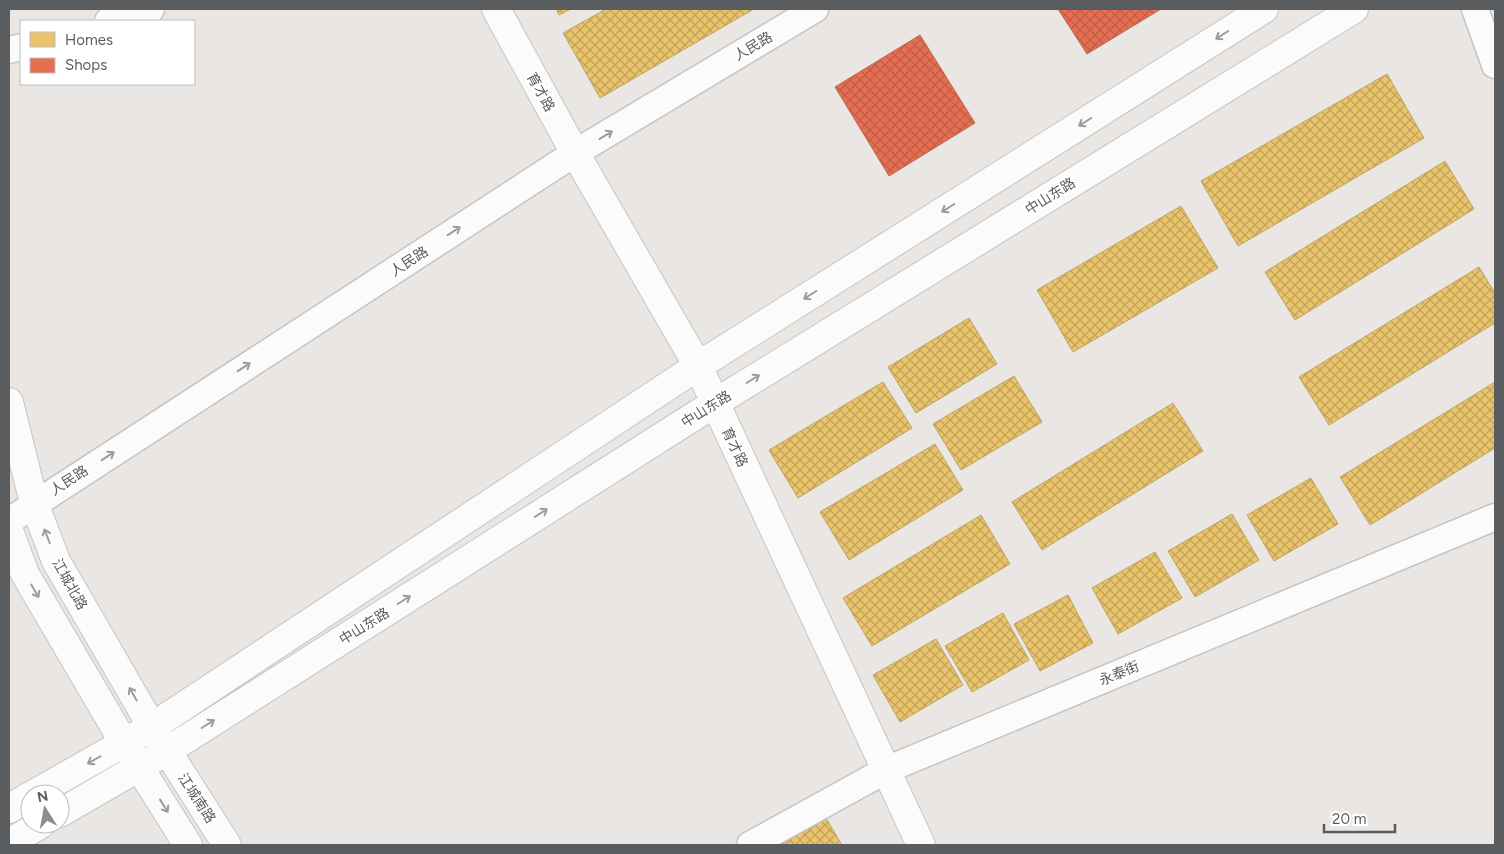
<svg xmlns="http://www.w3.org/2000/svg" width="1504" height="854" viewBox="0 0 1504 854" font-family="Figtree,'Noto Sans SC',sans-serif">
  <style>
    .homes { fill: url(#homes-cross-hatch); stroke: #bea567 }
    .shops { fill: url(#shops-cross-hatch); stroke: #bc6a56 }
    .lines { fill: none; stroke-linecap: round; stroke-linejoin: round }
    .minor-casing { stroke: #c5c5c5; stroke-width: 29 }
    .tertiary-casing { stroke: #c5c5c5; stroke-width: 30 }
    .secondary-casing { stroke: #c5c5c5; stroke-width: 30 }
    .minor { stroke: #fcfbfb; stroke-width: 26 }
    .tertiary { stroke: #fcfbfb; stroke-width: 28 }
    .secondary { stroke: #fcfbfb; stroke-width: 28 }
    .oneway { stroke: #9a9c9e }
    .labels { text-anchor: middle; stroke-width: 5; stroke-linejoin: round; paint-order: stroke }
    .street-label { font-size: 14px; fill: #595d60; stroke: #fff }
  </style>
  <defs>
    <pattern id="homes-cross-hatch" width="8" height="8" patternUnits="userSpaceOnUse" patternTransform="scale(1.25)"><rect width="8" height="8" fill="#e9c46a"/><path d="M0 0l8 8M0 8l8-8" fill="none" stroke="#c0a25b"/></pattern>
    <pattern id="shops-cross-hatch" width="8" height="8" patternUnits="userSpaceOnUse" patternTransform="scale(1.25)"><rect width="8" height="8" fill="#e76f51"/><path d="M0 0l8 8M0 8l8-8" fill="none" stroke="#be5e47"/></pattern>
  </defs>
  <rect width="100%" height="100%" fill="#e9e6e3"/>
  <path class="homes" d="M556,9H571L559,15Z
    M606,9H754L600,98L563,33Z
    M1387,74L1424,138L1238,246L1201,181Z
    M1445,161L1474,209L1295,320L1265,272Z
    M1181,206L1218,268L1073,352L1037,290Z
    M1479,267L1495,293V323L1329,425L1299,377Z
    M969,318L997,364L916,413L888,367Z
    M1014,376L1042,422L961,470L933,424Z
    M883,382L912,428L798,498L769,450Z
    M1495,382V448L1370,525L1340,477Z
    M1173,403L1203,451L1042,550L1012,502Z
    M935,444L963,490L849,560L820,512Z
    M1311,478L1338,524L1274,561L1247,515Z
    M1232,514L1259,560L1195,597L1168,551Z
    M981,515L1010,564L872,646L843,598Z
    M1155,552L1182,598L1118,634L1092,588Z
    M1068,595L1093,643L1040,671L1014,624Z
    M1003,613L1029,660L972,692L945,646Z
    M936,639L963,685L900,722L873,675Z
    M826,818L842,845H779Z"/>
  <path class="shops" d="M1058,9H1161L1087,54Z
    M920,35L975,123L889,176L835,87Z"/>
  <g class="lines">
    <defs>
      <path id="minor" d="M1475,9L1495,65
        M108,21L151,9
        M9,50L21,47
        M9,521L575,153L815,9
        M750,845L886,770L1495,517"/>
      <path id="tertiary" d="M496,9L575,153L698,366L921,845"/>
      <path id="secondary" d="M9,402L34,503L56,561L152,727L227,845
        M9,531L25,574L124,743L188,845
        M34,794L152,727L698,366L1264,9
        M9,809L30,796
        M60,813L167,751L715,403L1354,9
        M9,843L41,824"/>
    </defs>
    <use href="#minor" class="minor-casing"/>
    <use href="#tertiary" class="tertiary-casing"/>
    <use href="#secondary" class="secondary-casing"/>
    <use href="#minor" class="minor"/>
    <use href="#tertiary" class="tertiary"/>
    <use href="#secondary" class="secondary"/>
  </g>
  <defs><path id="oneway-shaft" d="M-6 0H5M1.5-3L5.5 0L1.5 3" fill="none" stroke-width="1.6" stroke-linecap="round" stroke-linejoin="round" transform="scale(1.25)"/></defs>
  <g class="oneway">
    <use href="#oneway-shaft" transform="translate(1222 35) rotate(148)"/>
    <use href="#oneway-shaft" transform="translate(1085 122) rotate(148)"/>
    <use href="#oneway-shaft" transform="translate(606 135) rotate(-31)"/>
    <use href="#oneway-shaft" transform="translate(948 208) rotate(148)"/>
    <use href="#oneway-shaft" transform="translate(454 231) rotate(-33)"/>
    <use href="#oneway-shaft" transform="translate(810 295) rotate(148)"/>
    <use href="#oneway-shaft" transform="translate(244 367) rotate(-33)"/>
    <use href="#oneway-shaft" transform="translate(753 379) rotate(-32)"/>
    <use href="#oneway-shaft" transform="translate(108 456) rotate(-33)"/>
    <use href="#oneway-shaft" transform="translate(541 513) rotate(-32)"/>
    <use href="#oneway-shaft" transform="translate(47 536) rotate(-111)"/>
    <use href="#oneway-shaft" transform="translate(35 591) rotate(60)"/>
    <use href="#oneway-shaft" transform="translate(404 600) rotate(-32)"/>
    <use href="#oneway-shaft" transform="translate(133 694) rotate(-120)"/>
    <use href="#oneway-shaft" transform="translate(208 724) rotate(-32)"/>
    <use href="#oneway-shaft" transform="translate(94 760) rotate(150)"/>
    <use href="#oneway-shaft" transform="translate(164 806) rotate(58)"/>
  </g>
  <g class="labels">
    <g class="street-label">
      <text transform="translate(753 46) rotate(-31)" y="5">人民路</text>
      <text transform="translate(541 92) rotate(61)" y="5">育才路</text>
      <text transform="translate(1050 196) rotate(-32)" y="5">中山东路</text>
      <text transform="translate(409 261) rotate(-33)" y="5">人民路</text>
      <text transform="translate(706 409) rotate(-32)" y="5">中山东路</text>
      <text transform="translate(735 447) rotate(65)" y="5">育才路</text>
      <text transform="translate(69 480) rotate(-33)" y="5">人民路</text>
      <text transform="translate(70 584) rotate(61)" y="5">江城北路</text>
      <text transform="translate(364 626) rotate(-32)" y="5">中山东路</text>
      <text transform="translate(1119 673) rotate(-22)" y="5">永泰街</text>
      <text transform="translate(197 798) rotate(57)" y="5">江城南路</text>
    </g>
  </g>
  <rect width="1504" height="854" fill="none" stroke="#595d60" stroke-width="20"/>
  <rect x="20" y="20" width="175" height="65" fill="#ffffff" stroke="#bdbebf"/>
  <rect x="30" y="32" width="25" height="15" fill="#e9c46a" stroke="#bdbebf"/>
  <text x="65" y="45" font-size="15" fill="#595d60">Homes</text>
  <rect x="30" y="58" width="25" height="15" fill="#e76f51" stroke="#bdbebf"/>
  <text x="65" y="70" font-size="15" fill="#595d60">Shops</text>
  <g transform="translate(45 809) rotate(349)"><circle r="24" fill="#ffffff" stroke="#bdbebf"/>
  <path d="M0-4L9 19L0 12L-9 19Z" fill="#8b8d8e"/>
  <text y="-8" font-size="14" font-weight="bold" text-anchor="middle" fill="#595d60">N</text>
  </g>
  <path d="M1324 824v8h71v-8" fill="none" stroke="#595d60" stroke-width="2.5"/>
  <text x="1332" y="824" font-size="15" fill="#595d60" stroke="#ffffff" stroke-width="4" paint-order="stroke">20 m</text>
</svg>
